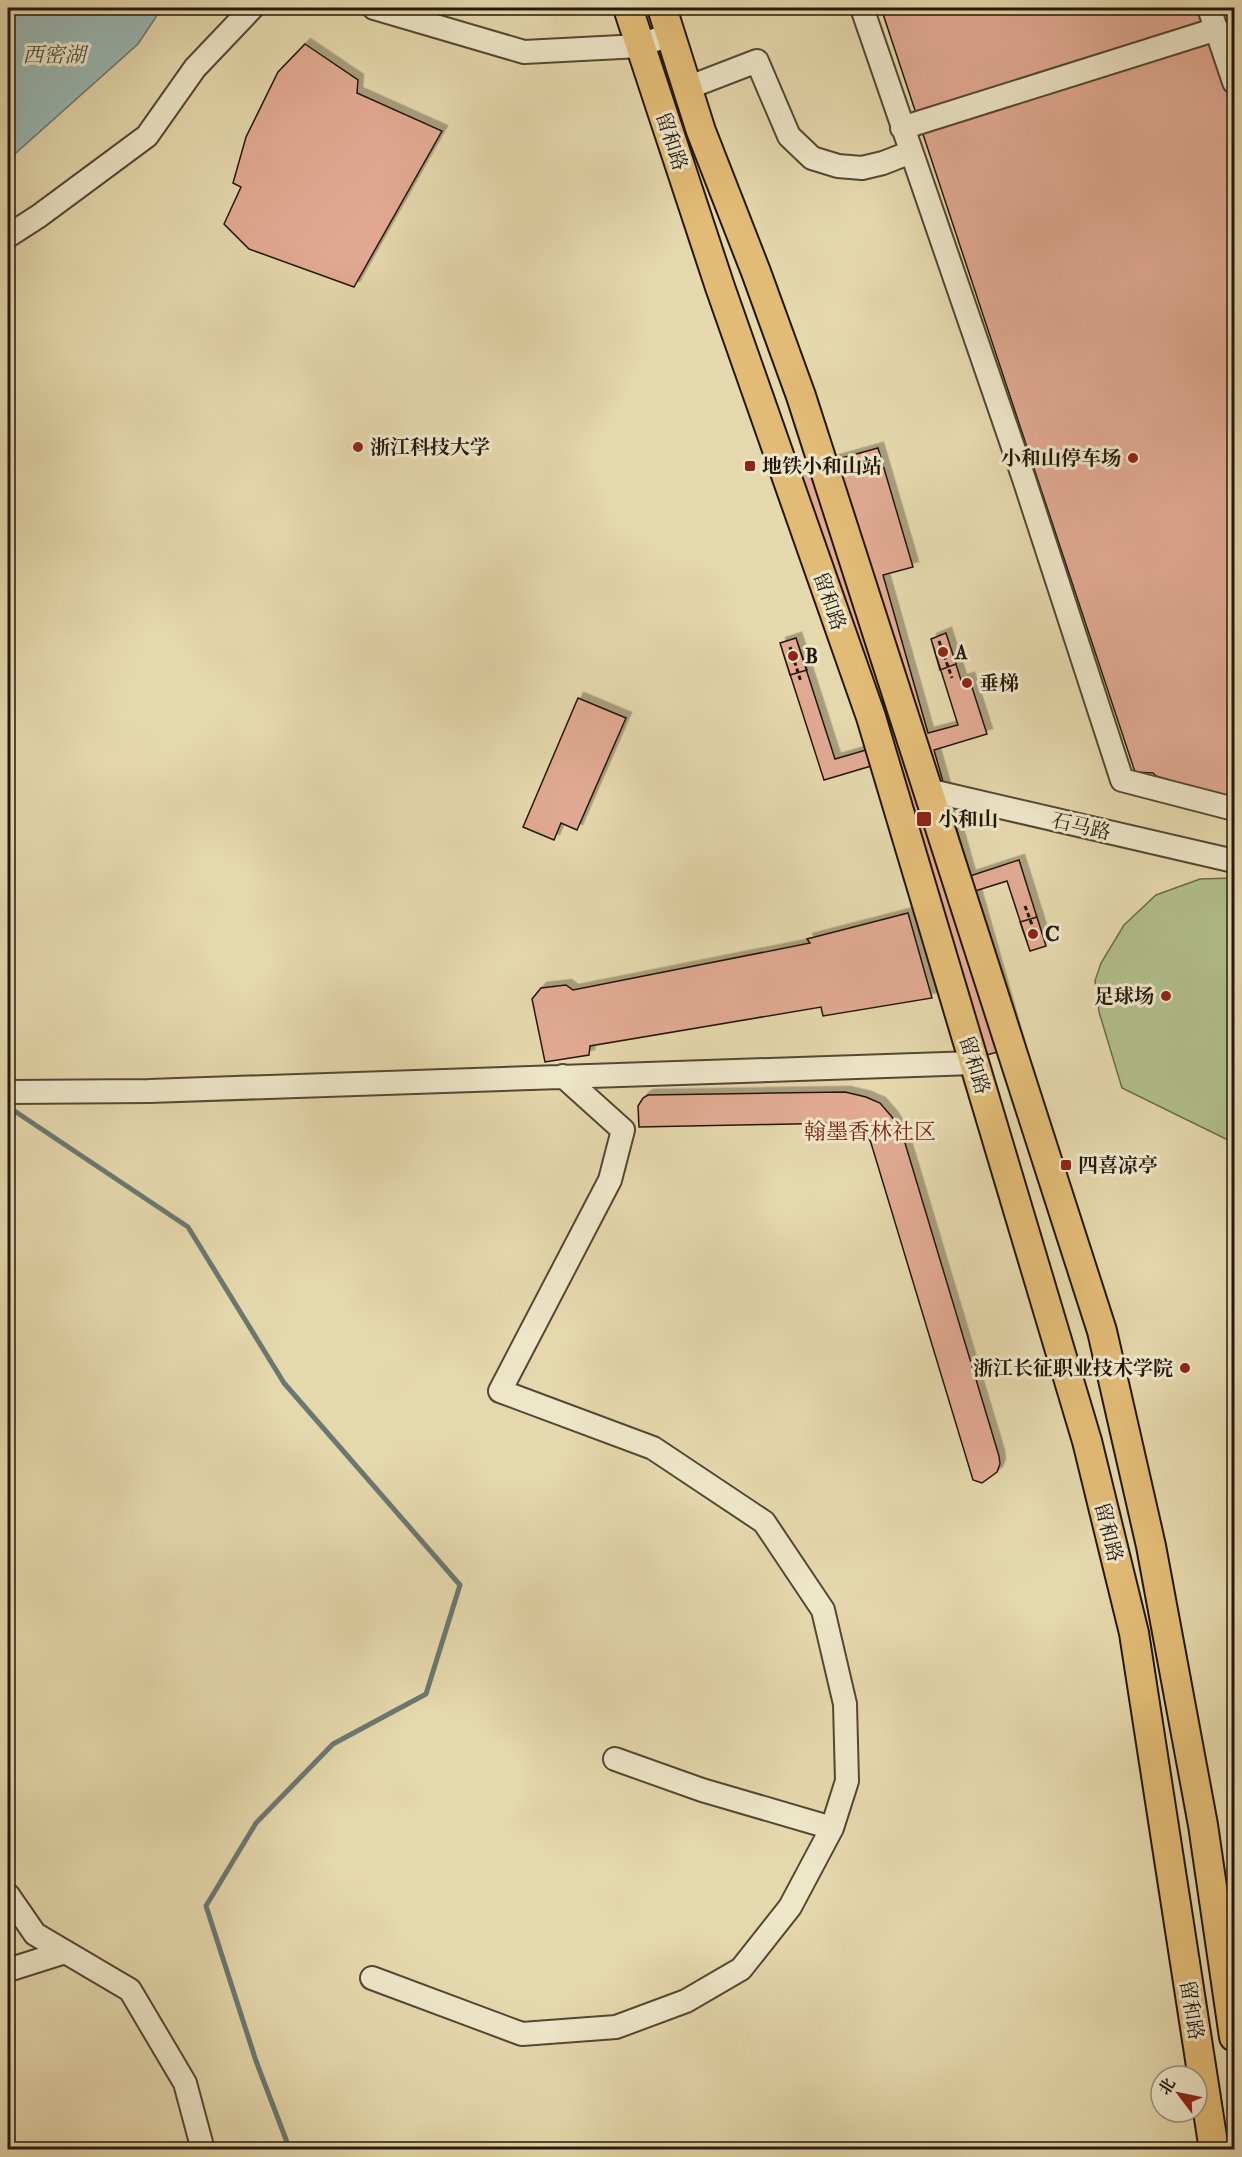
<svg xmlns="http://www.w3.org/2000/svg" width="1242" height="2157" viewBox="0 0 1242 2157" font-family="'IM FELL Double Pica','Noto Serif SC',serif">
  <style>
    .green { fill: #b1bf8c; stroke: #6a6c4c; stroke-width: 1.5 }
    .water { fill: #99b8b4; stroke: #6a7871; stroke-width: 1.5 }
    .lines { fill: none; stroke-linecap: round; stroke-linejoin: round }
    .stream { stroke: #6a7871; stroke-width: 5 }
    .building { fill: #e2aa93; stroke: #24180c; stroke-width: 1.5; filter: url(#shadow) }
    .minor-casing { stroke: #544834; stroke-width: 26 }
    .major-casing { stroke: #24180c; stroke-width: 32 }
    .path { stroke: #24180c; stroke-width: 3; stroke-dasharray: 4.5 3; stroke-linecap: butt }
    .minor { stroke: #eee6c9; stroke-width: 22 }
    .major { stroke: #e2bc76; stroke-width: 28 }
    .poi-dot { fill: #8f2418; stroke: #eee6c9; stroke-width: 2 }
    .labels { text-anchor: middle; stroke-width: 6; stroke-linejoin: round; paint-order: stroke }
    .street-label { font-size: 20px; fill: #24180c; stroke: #eee6c9 }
    .poi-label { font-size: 20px; font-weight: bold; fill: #24180c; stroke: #eee6c9; text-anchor: start }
    .water-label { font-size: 21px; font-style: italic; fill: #4d5047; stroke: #eee6c9 }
    .quarter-label { font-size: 22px; fill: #7a1f14; stroke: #eee6c9 }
  </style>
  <defs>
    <filter id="shadow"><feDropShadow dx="5.5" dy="-5.5" stdDeviation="0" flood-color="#0004"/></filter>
  </defs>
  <rect width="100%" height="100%" fill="#e5d8ac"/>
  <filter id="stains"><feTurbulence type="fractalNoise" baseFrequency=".00333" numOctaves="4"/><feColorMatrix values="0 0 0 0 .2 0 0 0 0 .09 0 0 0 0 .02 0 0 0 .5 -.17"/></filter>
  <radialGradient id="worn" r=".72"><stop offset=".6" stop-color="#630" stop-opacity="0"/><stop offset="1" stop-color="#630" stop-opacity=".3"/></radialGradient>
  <path class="green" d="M1234,878V1143L1122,1088L1099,1012L1095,981L1101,963L1124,925L1156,895L1200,879Z"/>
  <path class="water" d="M8,8H162L138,44L8,160Z"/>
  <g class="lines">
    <path class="stream" d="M8,1098L13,1110L188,1227L284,1383L460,1585L426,1694L333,1744L256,1823L206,1906L256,2061L290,2150"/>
  </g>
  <path class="building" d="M881,8H1233L1234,799L1156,776L1153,773L1135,772Z
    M305,44L358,80L357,93L442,131L354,287L249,249L224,224L241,187L233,183L246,137L278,72Z
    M878,448L913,567L883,575L928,733L958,725L931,639L946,633L961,680L969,678L987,734L934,750L970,876L1019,860L1046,946L1030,951L1007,881L975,891L1019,1046L965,1061L878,764L824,780L780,643L796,638L835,759L873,748L791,472Z
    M946,633L956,664L940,670L931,639Z
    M796,638L807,670L790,675L780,643Z
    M578,698L626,718L577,830L561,823L554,840L523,827Z
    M908,913L932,998L823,1016L821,1007L590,1046L589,1055L545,1062L532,999L541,988L566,985L573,990L810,943L807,939Z
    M1037,917L1046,946L1030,951L1020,922Z
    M845,1092L866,1097L880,1103L892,1117L902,1133L999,1456L1000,1464L997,1472L982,1483L973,1480L871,1143L865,1130L855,1125L845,1123L639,1127L638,1106L643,1098L648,1095Z"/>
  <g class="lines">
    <defs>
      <path id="minor" d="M374,8L524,52L640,46L670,34
        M862,8L1024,479L1122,780L1234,809
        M1209,8L1234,82
        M687,88L757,61L789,136L812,158L838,166L862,168L883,163L911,152
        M902,128L1217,29
        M8,236L39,216L147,136L195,68L252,8
        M927,790L1234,861
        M8,1092L149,1091L974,1063
        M615,1759L702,1790L832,1828
        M8,1895L35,1934L130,1990L185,2083L203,2150
        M8,1970L65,1952
        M372,1978L522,2034L616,2027L686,2001L741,1969L790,1907L832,1828L847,1781L845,1704L823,1610L764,1522L653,1448L500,1391L610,1180L623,1130L563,1076"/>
      <path id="major" d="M628,8L720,287L871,717L1087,1441L1134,1633L1214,2150
        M662,8L701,131L756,272L801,396L1102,1331L1151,1546L1203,1825L1234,2037"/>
    </defs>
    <use href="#minor" class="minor-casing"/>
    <use href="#major" class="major-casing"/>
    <path class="path" d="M939,641L952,678
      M790,647L801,682
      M1025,906L1038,941"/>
    <use href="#minor" class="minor"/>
    <use href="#major" class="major"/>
  </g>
  <g class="poi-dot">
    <circle cx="358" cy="447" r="6"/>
    <circle cx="1133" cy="458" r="6"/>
    <rect x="744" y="460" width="12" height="12" rx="3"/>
    <circle cx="943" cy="652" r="6"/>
    <circle cx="793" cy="656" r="6"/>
    <circle cx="967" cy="683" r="6"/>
    <rect x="916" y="811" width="16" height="16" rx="3"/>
    <circle cx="1033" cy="934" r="6"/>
    <circle cx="1166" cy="996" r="6"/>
    <rect x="1060" y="1159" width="12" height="12" rx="3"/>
    <circle cx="1185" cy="1368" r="6"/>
  </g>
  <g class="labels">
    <g class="street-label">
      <text transform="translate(672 141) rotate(72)" y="7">留和路</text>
      <text transform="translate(830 601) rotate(71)" y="7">留和路</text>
      <text transform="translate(1081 826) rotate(13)" y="7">石马路</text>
      <text transform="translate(975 1065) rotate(73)" y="7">留和路</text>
      <text transform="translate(1109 1532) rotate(76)" y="7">留和路</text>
      <text transform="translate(1192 2010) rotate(81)" y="7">留和路</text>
    </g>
    <g class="poi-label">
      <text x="370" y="454">浙江科技大学</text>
      <text x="1121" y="465" text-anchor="end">小和山停车场</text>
      <text x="762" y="473">地铁小和山站</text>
      <text x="955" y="659">A</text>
      <text x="805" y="663">B</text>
      <text x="979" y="690">垂梯</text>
      <text x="938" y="826">小和山</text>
      <text x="1045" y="941">C</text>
      <text x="1154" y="1003" text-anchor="end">足球场</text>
      <text x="1078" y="1172">四喜凉亭</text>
      <text x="1173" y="1375" text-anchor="end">浙江长征职业技术学院</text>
    </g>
    <g class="water-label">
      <text x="54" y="62">西密湖</text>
    </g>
    <g class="quarter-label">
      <text x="870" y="1139">翰墨香林社区</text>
    </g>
  </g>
  <rect width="1242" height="2157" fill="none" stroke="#e5d8ac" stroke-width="30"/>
  <rect x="9" y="9" width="1224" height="2139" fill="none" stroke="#24180c" stroke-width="3"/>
  <rect x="15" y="15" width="1212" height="2127" fill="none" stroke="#24180c" stroke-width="1.5"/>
  <g transform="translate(1179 2094) rotate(302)"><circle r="28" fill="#eee6c9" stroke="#9d947d" stroke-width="1.5"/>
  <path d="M0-4.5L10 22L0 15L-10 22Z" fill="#8f2418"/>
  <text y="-9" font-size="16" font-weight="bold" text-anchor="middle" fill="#24180c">北</text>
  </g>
  <rect width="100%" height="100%" filter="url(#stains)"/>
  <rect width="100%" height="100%" fill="url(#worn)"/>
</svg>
